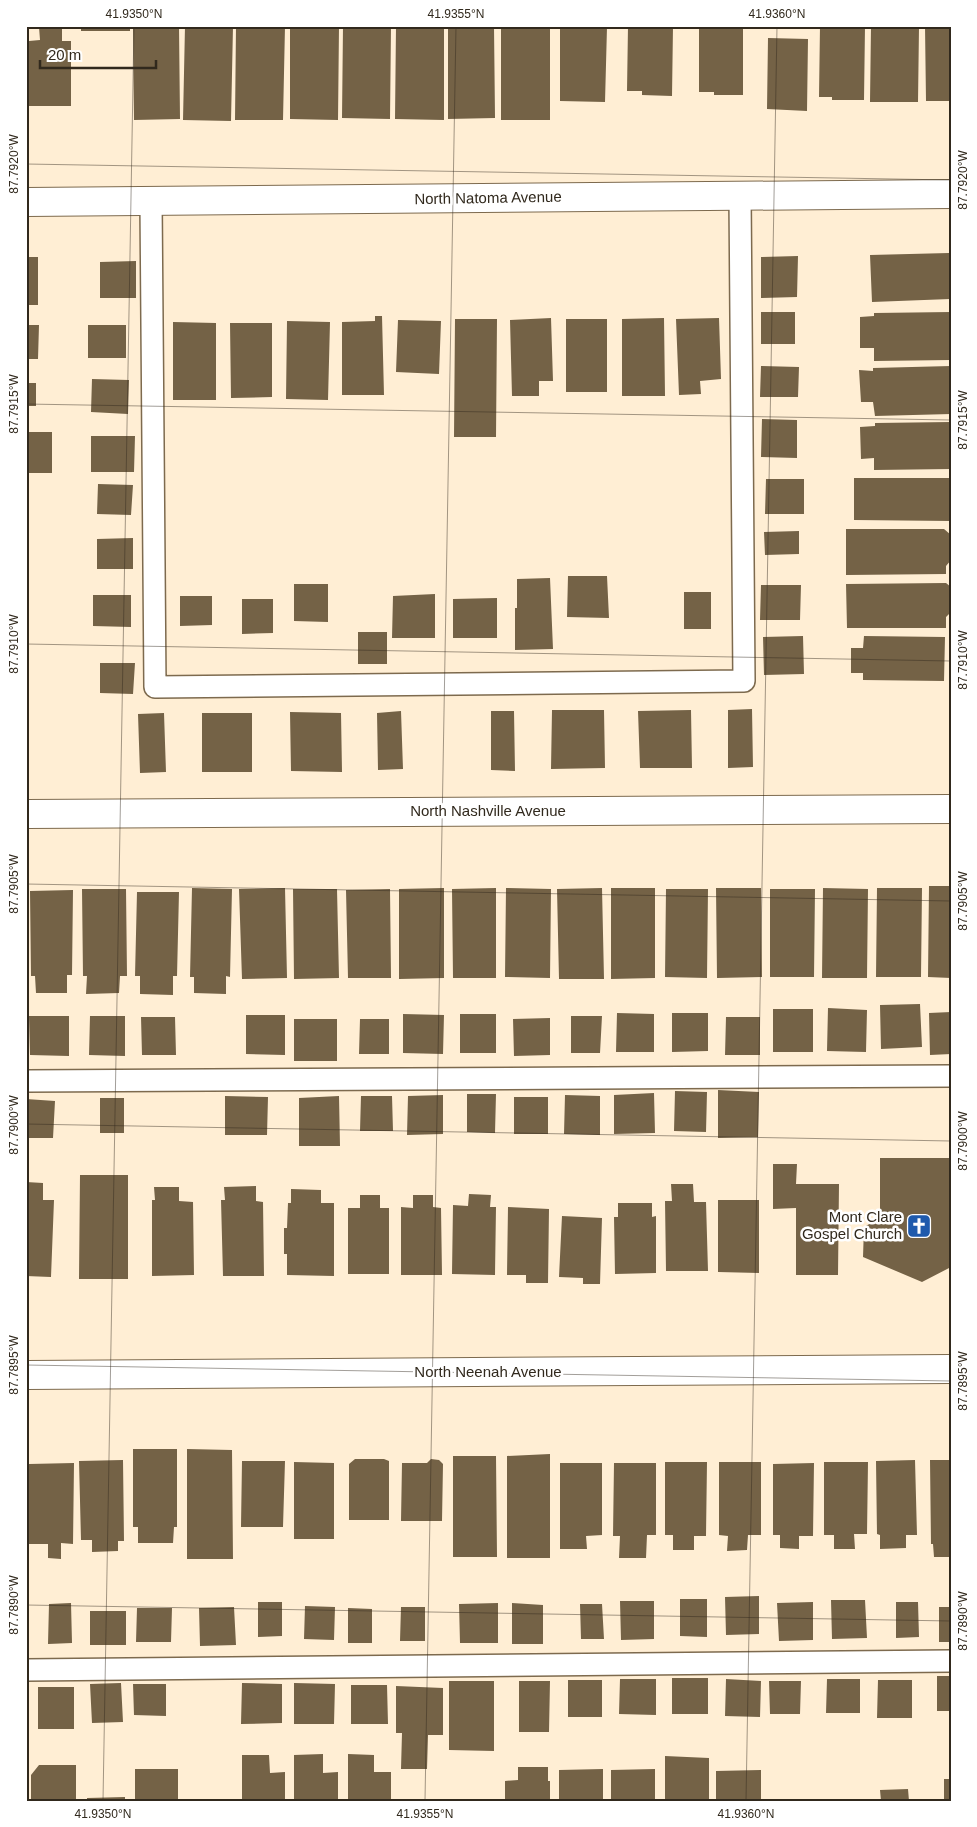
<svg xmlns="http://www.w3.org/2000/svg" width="977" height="1827" viewBox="0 0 977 1827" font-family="Helvetica,sans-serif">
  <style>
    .building { fill: #746246 }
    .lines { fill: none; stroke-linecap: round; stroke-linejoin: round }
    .lane-casing { stroke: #7d6a4e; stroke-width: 24 }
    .street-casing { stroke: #7d6a4e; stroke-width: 30 }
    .lane { stroke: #fff; stroke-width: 21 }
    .street { stroke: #fff; stroke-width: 28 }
    .ticks { fill: none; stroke: #31291d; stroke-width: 1; stroke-opacity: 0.45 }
    .labels { text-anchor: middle; stroke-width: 5; stroke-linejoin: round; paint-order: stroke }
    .street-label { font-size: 15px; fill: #31291d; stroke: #fff }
    .poi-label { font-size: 15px; fill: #31291d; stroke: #fff; text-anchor: end }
    .neatline { fill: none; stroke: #31291d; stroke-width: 2 }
    .ticks-label { font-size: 12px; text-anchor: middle; fill: #31291d }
  </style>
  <rect width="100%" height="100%" fill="#ffeed4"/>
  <path class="building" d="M81,26H130V31H81Z
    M133,26H179L180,119L134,120Z
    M185,26H233L231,121L183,120Z
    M236,26H285L283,120H235Z
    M290,26H339L338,120L290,119Z
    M343,26H391L390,119L342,118Z
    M396,26H444V120L395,119Z
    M448,26H494L495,118L448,119Z
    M501,26H550V120H501Z
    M560,26L607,27L605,102L560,101Z
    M628,26H673L672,96L642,95V91H627Z
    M699,26H743V95H714V92H699Z
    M820,26H865L864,100H832V97H819Z
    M871,26L919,27L918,102H870Z
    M925,26H951V101H926Z
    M39,27H62V41H71V106H29V41L40,40Z
    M768,38L808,39L807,111L767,109Z
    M949,253L950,299L872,302L870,255Z
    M798,256L797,297L761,298V257Z
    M26,257H38V305H26Z
    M136,261V298H100V262Z
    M761,312H795V344H761Z
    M951,312V360L874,361V348H860V317L874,316V313Z
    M375,316H382L384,395H342V322L375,321Z
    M551,318L553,381H539V396H512L510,320Z
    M664,318L665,396H622V319Z
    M719,318L721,379L700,381L701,394L679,395L676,319Z
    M455,319H497L496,437H454Z
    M566,319H607V392H566Z
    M398,320L441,321L439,374L396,372Z
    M287,321L330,322L328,400L286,399Z
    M173,322L216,323V400H173Z
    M230,323H272V397L231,398Z
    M26,325H39L38,359H26Z
    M88,325H126V358H88Z
    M761,366L799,367L798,397H760Z
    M951,366V414L875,416L873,402H861L859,370L873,371V368Z
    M92,379L129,380L128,414L91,412Z
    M26,383H36V406H26Z
    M762,419L797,420V458L761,457Z
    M951,422V469L874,470V458L861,459L860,427L875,426V423Z
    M26,432H52V473H26Z
    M91,436H135L134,472H91Z
    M854,478H951V521L854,520Z
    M766,479H804V514H765Z
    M98,484L133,485L131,515L97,514Z
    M846,529H944L951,535V560L946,566V574L846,575Z
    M799,531V554L765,555L764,532Z
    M133,538V569H97V539Z
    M568,576H607L609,618L567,617Z
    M550,578L553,649L515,650V608H517V579Z
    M946,583L951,587V612L946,617V628H847L846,584Z
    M294,584H328V622L294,621Z
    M761,585H801L800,620H760Z
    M684,592H711V629H684Z
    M435,594V638H392L393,596Z
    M93,595H131V627L93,626Z
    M180,596H212V625L180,626Z
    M497,598V638H453V599Z
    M242,599H273V633L242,634Z
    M358,632H387V664H358Z
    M803,636L804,674L764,675L763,637Z
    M864,636L945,637L944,681L863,680V673H851V648H863Z
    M100,663H135L133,694L100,693Z
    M752,709L753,767L728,768V710Z
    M552,710H604L605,768L551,769Z
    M691,710L692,768H640L638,711Z
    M401,711L403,769L378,770L377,713Z
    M491,711H514L515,771L491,770Z
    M290,712L341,713L342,772L291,771Z
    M164,713L166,772L140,773L138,714Z
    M202,713H252V772H202Z
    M929,886H951V978L928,977Z
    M192,888L232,889L230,977L226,976V994L194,993V977H190Z
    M285,888L287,978L242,979L239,889Z
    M444,888V978L399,979V889Z
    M496,888V978H453L452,889Z
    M506,888L551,889L550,978L505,977Z
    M602,888L604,979H559L557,889Z
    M611,888H655V978L611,979Z
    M716,888H761L762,977L717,978Z
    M823,888L868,889L867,978H822Z
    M877,888H922L921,977H876Z
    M82,889H126L127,976H120L119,993L86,994L87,976H83Z
    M293,889H337L339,978L294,979Z
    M390,889L391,978H348L346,890Z
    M666,889H708L707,978L665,977Z
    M770,889H815L814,977H770Z
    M73,890L72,975H67V993H36L35,976H31L30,891Z
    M137,892H179L177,976H173V995L140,994V976H135Z
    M920,1004L922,1047L881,1049L880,1005Z
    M828,1008L867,1010L866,1052L827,1051Z
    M773,1009H813V1052H773Z
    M951,1012V1054L930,1055L929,1013Z
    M617,1013L654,1014V1052H616Z
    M672,1013H708V1051L672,1052Z
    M403,1014L444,1015L443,1054L403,1053Z
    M460,1014H496V1053H460Z
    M246,1015H285V1055L246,1054Z
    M29,1016H69V1056L30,1055Z
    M90,1016H125V1056L89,1055Z
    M571,1016H602L600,1053H571Z
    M141,1017H175L176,1055H142Z
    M726,1017H760V1055H725Z
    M550,1018V1055L514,1056L513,1019Z
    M294,1019H337V1061H294Z
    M360,1019H389V1054H359Z
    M718,1090L759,1092L758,1137L718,1138Z
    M675,1091L707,1092L706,1132L674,1131Z
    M654,1093L655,1133L614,1134V1095Z
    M467,1094H496L495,1133L467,1132Z
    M443,1095V1134L407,1135L408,1096Z
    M565,1095L600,1096V1135L564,1134Z
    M225,1096L268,1097L267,1135H225Z
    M339,1096L340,1146H299V1098Z
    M361,1096H392L393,1131H360Z
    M514,1097H548V1134H514Z
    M100,1098H124V1133H100Z
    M26,1099L55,1101L53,1138H26Z
    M880,1158H951V1267L922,1282L863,1257L864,1227L880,1218Z
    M773,1164H797L796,1184H839L838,1275H796V1208L773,1209Z
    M80,1175H128V1279H79Z
    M26,1182L43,1183V1200H54L51,1277L26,1276Z
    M671,1184H693L694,1202H706L708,1271H666L665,1201H672Z
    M256,1186V1201L263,1202L264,1276H223L221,1200H225L224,1187Z
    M154,1187H179V1201L193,1202L194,1275L152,1276V1200H155Z
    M291,1189L321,1190V1203H334V1276L287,1275V1254H284V1228H287L288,1203H291Z
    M469,1194L491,1195L490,1207H496L495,1275L452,1274L453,1205L468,1206Z
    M360,1195H380V1208H389V1274H348V1208H360Z
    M413,1195H433V1207L441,1208L442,1275H401V1207L413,1208Z
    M718,1200H759V1273L718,1272Z
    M618,1203H652V1217L656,1216V1273L615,1274L614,1217H618Z
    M508,1207L549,1209L548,1283H526V1275H507Z
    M562,1216L602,1218L600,1284H583V1278L559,1277Z
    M133,1449H177V1527H174L173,1543H138V1527H133Z
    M187,1449L232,1450L233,1559H187Z
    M550,1454V1558H507V1456Z
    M453,1456H496L497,1557H453Z
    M355,1459H384L389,1461V1520H349V1464Z
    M431,1459L439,1460L443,1464L442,1521H401L402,1463H427Z
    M123,1460L124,1541H118V1551L92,1552V1540H81L79,1461Z
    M915,1460L917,1535H906V1548L880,1549V1535L877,1534L876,1461Z
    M930,1460H951V1557H934L933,1544H931Z
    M242,1461H285L283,1527H241Z
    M294,1462L334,1463V1539H294Z
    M665,1462H707L706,1536H694V1550H673V1535H665Z
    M719,1462H761V1535H748L747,1550L727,1551L728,1536L719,1535Z
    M824,1462H868L867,1534H854L855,1549H834V1535H824Z
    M74,1463L73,1544L61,1543V1559L48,1558V1544H29V1464Z
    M560,1463H602V1535L586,1536L587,1549H560Z
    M614,1463H656V1535H647L646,1558H619L620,1536H613Z
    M814,1463L813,1536H799V1549L780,1548V1535H773V1464Z
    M759,1596V1634L726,1635L725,1597Z
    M680,1599H707V1637L680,1636Z
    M831,1600H865L867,1638L832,1639Z
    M620,1601H654V1639L621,1640Z
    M258,1602H282V1636L258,1637Z
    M813,1602V1640L779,1641L777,1603Z
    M896,1602H918L919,1637L896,1638Z
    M71,1603L72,1643L48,1644L49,1604Z
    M498,1603V1643H460L459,1604Z
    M512,1603L543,1605V1644H512Z
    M580,1604H602L604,1639H581Z
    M305,1606L335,1607L334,1640L304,1639Z
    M234,1607L236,1645L200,1646L199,1608Z
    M401,1607H425V1641H400Z
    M939,1607H951V1642H939Z
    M137,1608H172L171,1642H136Z
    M348,1608L372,1609V1643H348Z
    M90,1611H126V1645H90Z
    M937,1676H951V1711H937Z
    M672,1678H708V1714H672Z
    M620,1679H656V1715L619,1714Z
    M726,1679L761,1681L760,1717L725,1716Z
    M827,1679H860V1713H826Z
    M568,1680H602V1717H568Z
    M878,1680H912V1718H877Z
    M449,1681H494V1751L449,1750Z
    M519,1681H550L549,1732H519Z
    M769,1681H801L800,1714H770Z
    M121,1683L123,1722L92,1723L90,1684Z
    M242,1683L282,1684V1723L241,1724Z
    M294,1683L335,1684L334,1724H294Z
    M133,1684H166V1716L134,1715Z
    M351,1685H387L388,1724H351Z
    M396,1686L443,1688V1735H428L427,1769H401L402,1733H396Z
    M38,1687H74V1729H38Z
    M323,1754V1773L338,1772V1801H294V1755Z
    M348,1754L374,1755V1772H391V1801H348Z
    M242,1755H269L270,1773L285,1772V1801H242Z
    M665,1756L709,1758V1801H665Z
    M39,1765H76V1801H31V1775Z
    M518,1767H548V1781H550V1801H505V1781L518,1780Z
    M135,1769H178V1801H135Z
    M603,1769V1801H559V1770Z
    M655,1769V1801H611V1770Z
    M761,1770V1801H716V1771Z
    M944,1779H951V1801H944Z
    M908,1789L909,1801H881L880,1790Z
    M125,1797V1801H87V1798Z"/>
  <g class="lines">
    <defs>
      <path id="lane" d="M151,201L155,687L744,681L740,195
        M26,1081L951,1076
        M26,1670L951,1661"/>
      <path id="street" d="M26,202L951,194
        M26,814L951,809
        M26,1375L951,1369"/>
    </defs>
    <use href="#lane" class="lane-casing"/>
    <use href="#street" class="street-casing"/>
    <use href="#lane" class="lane"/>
    <use href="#street" class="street"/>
  </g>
  <path class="ticks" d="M26,164L951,180M26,404L951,420M26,644L951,661M26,884L951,901M26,1124L951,1141M26,1365L951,1381M26,1605L951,1621M103,1801L134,26M425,1801L456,26M746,1801L777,26"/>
  <defs>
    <symbol id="church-square" viewBox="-11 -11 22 22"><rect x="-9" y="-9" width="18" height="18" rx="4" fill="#1f5aac" stroke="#fff"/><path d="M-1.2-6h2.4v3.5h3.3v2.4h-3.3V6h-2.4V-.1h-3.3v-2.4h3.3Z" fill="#fff"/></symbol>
  </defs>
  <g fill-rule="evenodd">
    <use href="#church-square" x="905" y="1212" width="28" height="28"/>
  </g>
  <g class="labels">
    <g class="street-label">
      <text transform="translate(488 198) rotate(-1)" y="5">North Natoma Avenue</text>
      <text x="488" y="816">North Nashville Avenue</text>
      <text x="488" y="1377">North Neenah Avenue</text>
    </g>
    <g class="poi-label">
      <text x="902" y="1222">Mont Clare<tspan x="902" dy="17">Gospel Church</tspan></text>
    </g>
  </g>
  <rect width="977" height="1827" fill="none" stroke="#ffffff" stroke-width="55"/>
  <path d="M40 60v8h116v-8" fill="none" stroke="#31291d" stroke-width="2.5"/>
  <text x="48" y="60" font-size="15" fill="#31291d" stroke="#ffffff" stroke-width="4" paint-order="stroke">20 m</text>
  <rect x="28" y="28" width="922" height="1772" class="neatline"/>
  <g class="ticks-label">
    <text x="134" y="18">41.9350°N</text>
    <text x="456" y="18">41.9355°N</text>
    <text x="777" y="18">41.9360°N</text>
    <text transform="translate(14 164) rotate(-90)" y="4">87.7920°W</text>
    <text transform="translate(963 180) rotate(-90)" y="4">87.7920°W</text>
    <text transform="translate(14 404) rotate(-90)" y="4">87.7915°W</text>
    <text transform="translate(963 420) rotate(-90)" y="4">87.7915°W</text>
    <text transform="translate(14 644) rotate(-90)" y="4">87.7910°W</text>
    <text transform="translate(963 660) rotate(-90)" y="4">87.7910°W</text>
    <text transform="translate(14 884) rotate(-90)" y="4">87.7905°W</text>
    <text transform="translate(963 901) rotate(-90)" y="4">87.7905°W</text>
    <text transform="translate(14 1125) rotate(-90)" y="4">87.7900°W</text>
    <text transform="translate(963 1141) rotate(-90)" y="4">87.7900°W</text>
    <text transform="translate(14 1365) rotate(-90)" y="4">87.7895°W</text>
    <text transform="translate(963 1381) rotate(-90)" y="4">87.7895°W</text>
    <text transform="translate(14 1605) rotate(-90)" y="4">87.7890°W</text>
    <text transform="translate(963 1621) rotate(-90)" y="4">87.7890°W</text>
    <text x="103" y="1818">41.9350°N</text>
    <text x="425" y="1818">41.9355°N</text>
    <text x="746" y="1818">41.9360°N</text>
  </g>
</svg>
